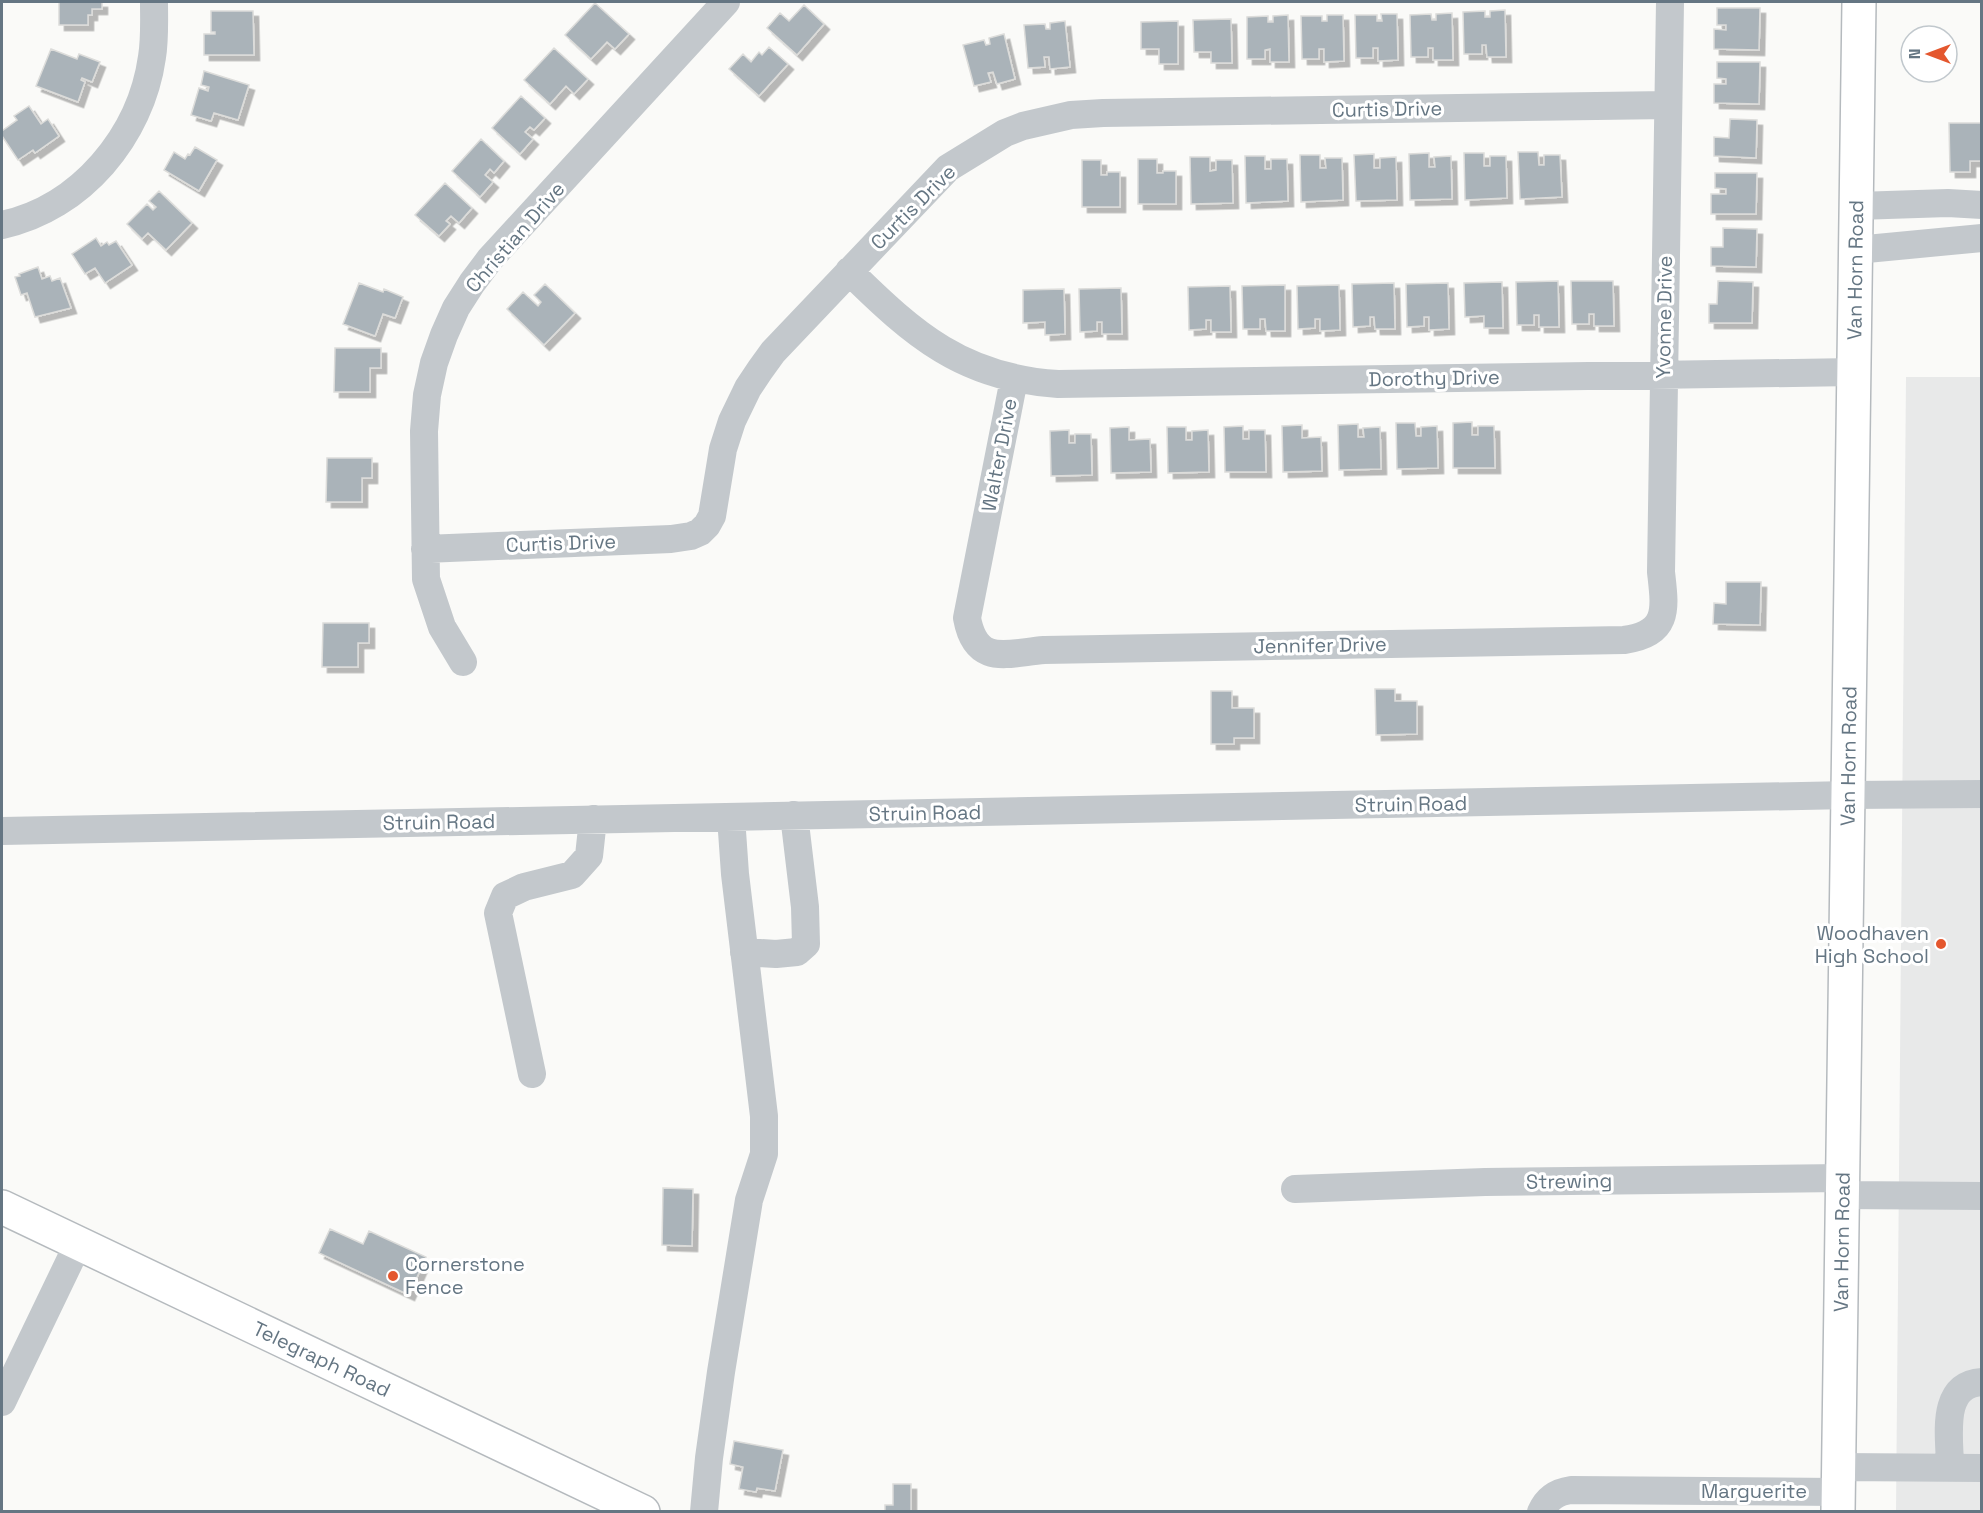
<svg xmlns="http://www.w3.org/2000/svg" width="1983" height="1513" viewBox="0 0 1983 1513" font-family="'Space Grotesk',sans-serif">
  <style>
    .built { fill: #e8e9e9 }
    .building { fill: #aab3b9; stroke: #dcdcda; stroke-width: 1.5; filter: url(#shadow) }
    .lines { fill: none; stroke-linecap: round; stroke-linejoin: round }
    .major-casing { stroke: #b5babe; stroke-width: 36 }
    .minor { stroke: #c3c8cc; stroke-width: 28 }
    .major { stroke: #fff; stroke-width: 33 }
    .poi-dot { fill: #e4572e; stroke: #fff; stroke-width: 2 }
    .labels { text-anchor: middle; stroke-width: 6; stroke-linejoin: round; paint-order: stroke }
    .street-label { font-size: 20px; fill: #657683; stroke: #fff }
    .poi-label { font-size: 20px; fill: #657683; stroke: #fff; text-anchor: end }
  </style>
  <defs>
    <filter id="shadow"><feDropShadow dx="5.5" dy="5.5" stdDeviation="0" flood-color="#0004"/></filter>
  </defs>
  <rect width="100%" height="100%" fill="#fafaf8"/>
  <path class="built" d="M1906,377H1981V1511L1896,1512Z"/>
  <path class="building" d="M59,2H102V9H92V15H88V25H59Z
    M595,3L629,34L615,49L607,42L591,59L565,35Z
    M804,5L824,24L797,55L767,28L780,13L789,21Z
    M1717,8H1760L1759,50L1714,49V29L1726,30V25H1717Z
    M1505,10L1506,57H1487L1486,45H1482V54H1464L1463,12L1485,11V17H1490V11Z
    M211,11H253L254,55H204V34H215V32H211Z
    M1452,13L1453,60H1433V48H1428V57H1411L1410,15L1431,14L1432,20H1436V14Z
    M1381,14H1397L1398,60L1378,61V48H1373V58H1356L1355,15H1377V21H1382Z
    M1288,15L1289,62H1270V49L1265,50V59H1247V17L1268,16V22H1273V16Z
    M1327,15H1343L1344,61L1324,62V49H1319V59H1302L1301,16H1322V21H1327Z
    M1231,19L1232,63H1211V52H1194L1193,20Z
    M1065,21L1070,67L1050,69L1049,57H1044L1045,67L1028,68L1024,25L1045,24L1046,29H1050V23Z
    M1178,21V64H1159V49H1141V22Z
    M1004,34L1015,79L997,84L993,72L988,73L991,82L974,86L963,45L984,40L986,45L990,44L989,38Z
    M769,47L788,64L759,96L729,69L743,54L751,62L759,52L762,55Z
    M554,48L588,79L574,94L566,86L550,104L524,80Z
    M51,49L77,59L79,54L100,62L92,82L82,78L81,80L85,82L78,102L36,86Z
    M1717,62H1760L1759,104L1714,103V84H1726V79L1717,78Z
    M204,71L249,85L238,120L214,113L211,121L191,115L199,88L208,91L209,87L201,85Z
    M521,96L545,118L534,130L530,127L525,132L533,139L520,154L492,128Z
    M29,106L41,124L48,119L59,136L35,153L33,150L18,160L2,136V131L17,120L14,116Z
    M1730,119L1757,120L1756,158L1714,156V137L1729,138Z
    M1949,123H1982V161H1970V172H1950Z
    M481,139L504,161L494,173L490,169L485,175L493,182L480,197L452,171Z
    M195,147L217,160L199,191L164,170L174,152L185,159L188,154L190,155Z
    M1518,152H1538L1539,165H1544V155H1560L1562,197L1520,199Z
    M1429,153V167H1435L1434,157L1451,156L1452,199L1410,200L1409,154Z
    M1464,153H1484V166H1490V156H1506L1507,198L1465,200Z
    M1374,154V168H1380V158L1396,157L1397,200L1356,201L1354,155Z
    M1300,155H1320V168H1326L1325,158H1342L1343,200L1301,202Z
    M1245,156H1265V169H1271V159H1287L1288,201L1246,203Z
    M1190,157H1210V171L1216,170V160H1232L1233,203L1191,204Z
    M1138,159H1157V173H1163V171H1176V204H1138Z
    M1082,160H1101V175H1107V172H1120V207H1082Z
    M1715,173H1757L1756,214H1711V194H1726V189L1715,188Z
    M445,183L472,208L459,223L451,216L446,221L450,224L439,236L415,215Z
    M159,191L192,223L166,250L148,233L142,239L127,224L147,204L153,210L156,207L149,201Z
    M1723,228L1757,229L1756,267L1711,266V247H1723Z
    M96,238L101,246L107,242L109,245L116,241L132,265L105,283L95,268L85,274L72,254Z
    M38,267L42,279L50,276L52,281L60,278L71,308L35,317L27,293L21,295L15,277L20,276L19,274Z
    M1558,281L1559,327H1539V315H1534V325H1517L1516,282Z
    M1571,281H1613L1614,326H1594V314H1589V324H1572Z
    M1718,281L1753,282L1752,323H1709V304H1717Z
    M1502,282L1503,328H1484V316L1465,317L1464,283Z
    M359,283L383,292L384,289L403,297L395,318L383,314L375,336L343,324Z
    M1394,283L1395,329H1375L1374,317H1370V326L1353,327L1352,284Z
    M1448,283L1449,329L1429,330V317H1424V326L1407,327L1406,284Z
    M545,284L575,313L544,345L507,309L523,292L538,306L541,302L534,295Z
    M1285,285V331H1266L1265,319H1260V329H1243L1242,286Z
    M1339,285L1340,330L1320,331V319H1315V328L1298,329L1297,286Z
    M1230,286L1231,332H1211V320H1206V329L1189,330L1188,287Z
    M1121,288L1122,334H1102V322H1097V331L1080,332L1079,289Z
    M1064,289L1065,334L1045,335V322L1023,323V290Z
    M335,348H381V368H370V392H334Z
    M1472,422V435H1478V426H1494L1495,468H1453V423Z
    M1396,423H1415L1416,436H1421V427L1437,426L1438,468L1397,469Z
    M1358,424V437H1364L1363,428L1380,427L1381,469L1339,470L1338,425Z
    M1302,425V438L1321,437L1322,471L1283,472L1282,426Z
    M1243,426V439H1249V430H1265L1266,472H1225L1224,427Z
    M1129,427V440L1150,439L1151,472L1111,473L1110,428Z
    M1167,427H1186V440H1192V431L1208,430L1209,472L1168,473Z
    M1069,430V443H1075V434H1091L1092,475L1051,476L1050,431Z
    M327,458H372V478H362V502H326Z
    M1726,582H1761L1760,625L1713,624L1714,603L1726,604Z
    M323,623H369V643H358V667H322Z
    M1375,689H1395V701H1417V734L1376,735Z
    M1211,691H1232V708H1254V738H1234V744H1211Z
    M663,1188L693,1189L692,1246L662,1245Z
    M330,1229L363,1244L369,1231L426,1257L409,1295L319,1253Z
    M734,1441L783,1450L775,1491L757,1488L756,1492L739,1489L743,1467L730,1464Z
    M893,1484H911V1512H885V1505H893Z"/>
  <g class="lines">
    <defs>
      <g id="major">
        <path id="s1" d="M2,1207L643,1512"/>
        <path id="s2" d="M1838,1512L1859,2"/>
      </g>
    </defs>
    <use href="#major" class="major-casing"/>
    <path class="minor" d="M1857,206L1948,203L1982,205
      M2,225C81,208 141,136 152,57C155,39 154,20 154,2
      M1856,250L1982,238
      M849,271C914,335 963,378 1058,384L1854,372
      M1014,379L967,618C976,667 1007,653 1044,650L1624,640C1670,634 1665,608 1661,572L1670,2
      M425,549L671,539L691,536L700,532L707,525L712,516L723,449L732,421L748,388L760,370L773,352L948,168L1005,133L1023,126L1071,115L1103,113L1668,105
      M463,662L442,627L426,579L424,431L427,395L434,363L444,335L456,308L472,283L490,259L726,2
      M2,831L1849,795L1982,794
      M744,952L776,954L797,952L806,944L805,907L794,815
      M532,1074L498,913L505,896L524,887L572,875L589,856L593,819
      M1295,1189L1485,1182L1842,1178
      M1842,1195L1982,1196
      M2,1402L78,1244
      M1838,1467L1982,1468
      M1950,1468C1950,1437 1939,1385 1982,1382
      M704,1512L709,1458L721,1372L749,1200L764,1154V1116L735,874L731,817
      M1541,1512C1547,1498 1557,1492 1571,1490L1838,1492"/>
    <use href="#major" class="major"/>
  </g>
  <g class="poi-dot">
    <circle cx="1941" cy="944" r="6"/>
    <circle cx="393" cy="1276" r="6"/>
  </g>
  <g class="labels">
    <g class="street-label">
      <text transform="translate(1387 109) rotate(-1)" y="7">Curtis Drive</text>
      <text transform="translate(913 207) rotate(-45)" y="7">Curtis Drive</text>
      <text transform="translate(515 237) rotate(-49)" y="7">Christian Drive</text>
      <text dy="7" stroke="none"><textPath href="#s2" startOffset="1242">Van Horn Road</textPath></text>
      <text transform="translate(1664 317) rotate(-89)" y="7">Yvonne Drive</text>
      <text transform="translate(1434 378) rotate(-1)" y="7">Dorothy Drive</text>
      <text transform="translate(999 455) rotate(-79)" y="7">Walter Drive</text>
      <text transform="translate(561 543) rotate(-2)" y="7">Curtis Drive</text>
      <text transform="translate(1320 645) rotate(-1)" y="7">Jennifer Drive</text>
      <text dy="7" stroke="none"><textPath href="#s2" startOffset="756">Van Horn Road</textPath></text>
      <text transform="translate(1411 804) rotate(-1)" y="7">Struin Road</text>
      <text transform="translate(925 813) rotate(-1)" y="7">Struin Road</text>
      <text transform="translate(439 822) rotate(-1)" y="7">Struin Road</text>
      <text transform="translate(1569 1181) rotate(-1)" y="7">Strewing</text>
      <text dy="7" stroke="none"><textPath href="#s2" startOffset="270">Van Horn Road</textPath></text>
      <text dy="7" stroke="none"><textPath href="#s1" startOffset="354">Telegraph Road</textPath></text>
      <text x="1754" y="1498">Marguerite</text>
    </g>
    <g class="poi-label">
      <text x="1929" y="940">Woodhaven<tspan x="1929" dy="23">High School</tspan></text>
      <text x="405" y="1271" text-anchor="start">Cornerstone<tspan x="405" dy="23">Fence</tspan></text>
    </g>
  </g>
  <rect width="1983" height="1513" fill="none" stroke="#657683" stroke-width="6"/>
  <g transform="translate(1929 54) rotate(270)"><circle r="28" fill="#ffffff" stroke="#c1c8cd" stroke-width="1.5"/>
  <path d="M0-4.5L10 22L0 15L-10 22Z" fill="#e4572e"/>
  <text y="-9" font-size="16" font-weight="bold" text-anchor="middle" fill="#657683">N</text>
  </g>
</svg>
